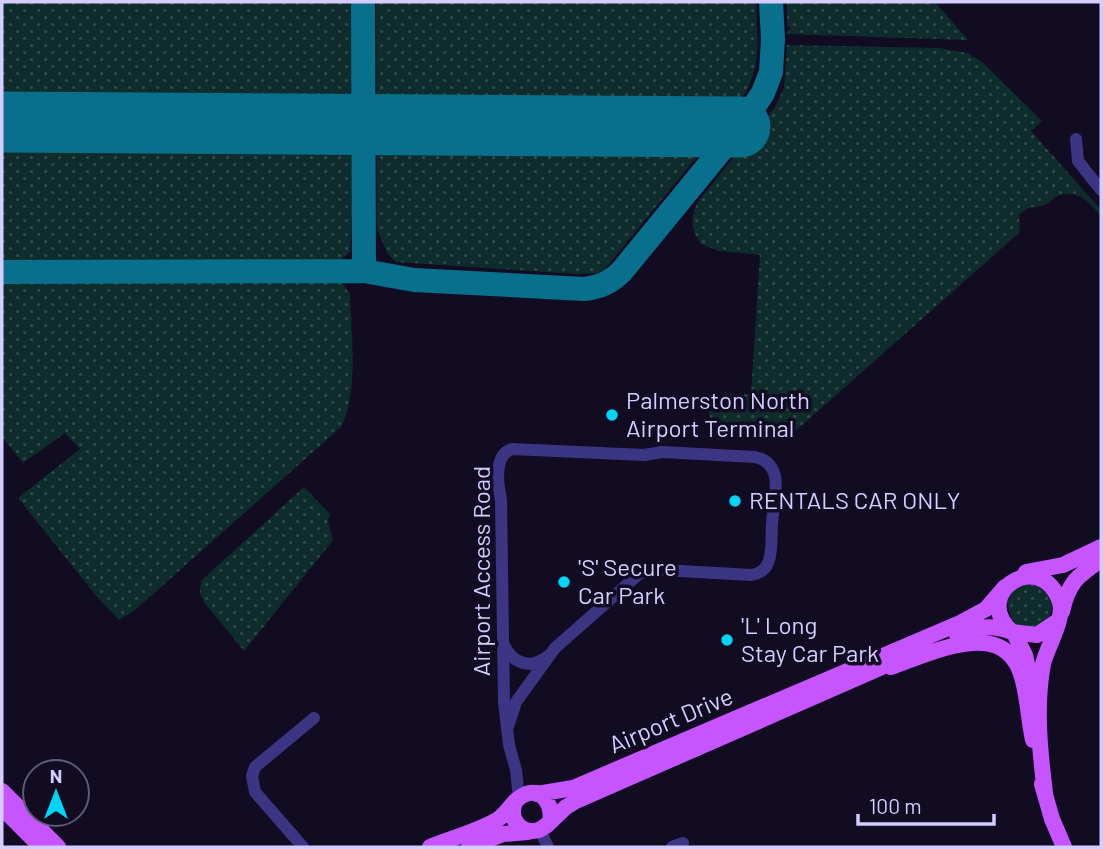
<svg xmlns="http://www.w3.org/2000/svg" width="1103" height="849" viewBox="0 0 1103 849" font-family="Barlow,sans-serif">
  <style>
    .grass { fill: url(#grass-dots) }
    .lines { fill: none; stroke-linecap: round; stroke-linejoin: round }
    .taxiway { stroke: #08708d; stroke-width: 24 }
    .runway { stroke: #08708d; stroke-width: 61 }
    .minor { stroke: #3b3583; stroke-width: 12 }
    .major { stroke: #c654ff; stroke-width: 16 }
    .poi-dot { fill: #00d5f8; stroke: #110c22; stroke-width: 2.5 }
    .labels { text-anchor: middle; stroke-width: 7; stroke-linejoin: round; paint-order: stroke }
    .poi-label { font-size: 24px; fill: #d5cdff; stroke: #110c22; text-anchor: start }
    .street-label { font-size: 24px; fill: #d5cdff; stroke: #110c22 }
  </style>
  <defs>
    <pattern id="grass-dots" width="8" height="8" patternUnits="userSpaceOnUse" patternTransform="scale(1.75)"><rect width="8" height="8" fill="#0f2c2c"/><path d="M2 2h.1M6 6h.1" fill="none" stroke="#31494c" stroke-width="1.8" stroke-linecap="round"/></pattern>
  </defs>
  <rect width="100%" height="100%" fill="#110c22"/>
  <path class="grass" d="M2,2H352V219L350,252L339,262L331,264L2,265Z
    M376,2H756C758,53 763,71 731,115L604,270L598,273L578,274L396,262L387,253L377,229Z
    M787,2H935L968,40L787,34L790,27H787Z
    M787,45L939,48L967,53L981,61L1042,121L1031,131L1101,210V216C1090,203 1077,188 1058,196C1052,198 1049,204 1044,205C1031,209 1031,204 1019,215L1020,232L791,435C780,440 769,437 757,437C729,435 705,436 709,399L714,394H751L760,255L719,251L701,244C690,228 690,217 699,200L775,107L784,88Z
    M330,279L331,282H341L350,294C351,332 359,393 341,427L135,610L119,620L98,598L18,498L80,449L65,433L23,463L2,437V280Z
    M304,487L330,514L328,520L333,540L244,651L204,602L200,593L201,581Z
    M1031,584L1045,590L1053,604L1049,619L1037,629L1016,625C1003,606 1004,588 1031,584Z"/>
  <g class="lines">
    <path class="taxiway" d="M363,2L364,271
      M2,272L364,271L414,280L584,289C600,287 610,283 622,271L740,127L763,93L771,72L773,39L771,2"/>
    <path class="runway" d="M2,122L740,127"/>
    <path class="minor" d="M1076,139L1078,161L1101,190
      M504,645C513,664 531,670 548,656
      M508,727L516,702L555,648L640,573L663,570L751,575C759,574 765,570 768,563C773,552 771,535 772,524C773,501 787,464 755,457L662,452L644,455L512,449C493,455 498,485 501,500L504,702L509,745L516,770L519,798
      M540,830L548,847
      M303,847L255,792L252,776L255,767L314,718
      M672,847L683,843"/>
    <path class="major" d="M1026,572L1063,565L1101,547
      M1062,612C1068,583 1077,576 1101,560
      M1014,633L1025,655L1030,678
      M957,635C975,627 992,624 1012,632
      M891,667C927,655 1000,617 1020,671C1028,692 1028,718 1033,740
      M1042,784L1052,819L1064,847
      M2,791L58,847
      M1045,793C1040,752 1035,706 1043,664C1047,647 1065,618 1060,602C1041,547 969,593 1012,632L1037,635L1058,621
      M537,794L573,788L960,623L986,609L1005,587
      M2,808L41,847
      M546,826L566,807L576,801L898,660
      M430,847C452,838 476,832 497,820C508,813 514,798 526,794C543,788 553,806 550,821C535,842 505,827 515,802
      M469,847L503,834L528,832"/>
  </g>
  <g class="poi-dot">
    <circle cx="612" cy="415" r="7"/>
    <circle cx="735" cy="501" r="7"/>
    <circle cx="564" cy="582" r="7"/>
    <circle cx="727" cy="640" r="7"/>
  </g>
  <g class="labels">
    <g class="poi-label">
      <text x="626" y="409">Palmerston North<tspan x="626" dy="28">Airport Terminal</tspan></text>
      <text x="749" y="509">RENTALS CAR ONLY</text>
      <text x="578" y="576">'S' Secure<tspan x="578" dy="28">Car Park</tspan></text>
      <text x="741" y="634">'L' Long<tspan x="741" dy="28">Stay Car Park</tspan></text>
    </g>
    <g class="street-label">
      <text transform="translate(482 571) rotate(-90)" y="8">Airport Access Road</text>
      <text transform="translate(671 721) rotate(-23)" y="8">Airport Drive</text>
    </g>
  </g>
  <rect width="1103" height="849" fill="none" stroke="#d5cdff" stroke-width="7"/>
  <g transform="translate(56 793)"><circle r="33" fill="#110c22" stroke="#5f597a" stroke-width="2"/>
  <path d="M0-5L12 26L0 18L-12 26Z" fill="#00d5f8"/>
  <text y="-10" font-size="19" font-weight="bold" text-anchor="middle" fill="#d5cdff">N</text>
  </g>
  <path d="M858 814v10h136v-10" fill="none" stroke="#d5cdff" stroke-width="3.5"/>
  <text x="869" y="814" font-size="21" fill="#d5cdff" stroke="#110c22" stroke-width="5" paint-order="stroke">100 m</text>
</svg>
